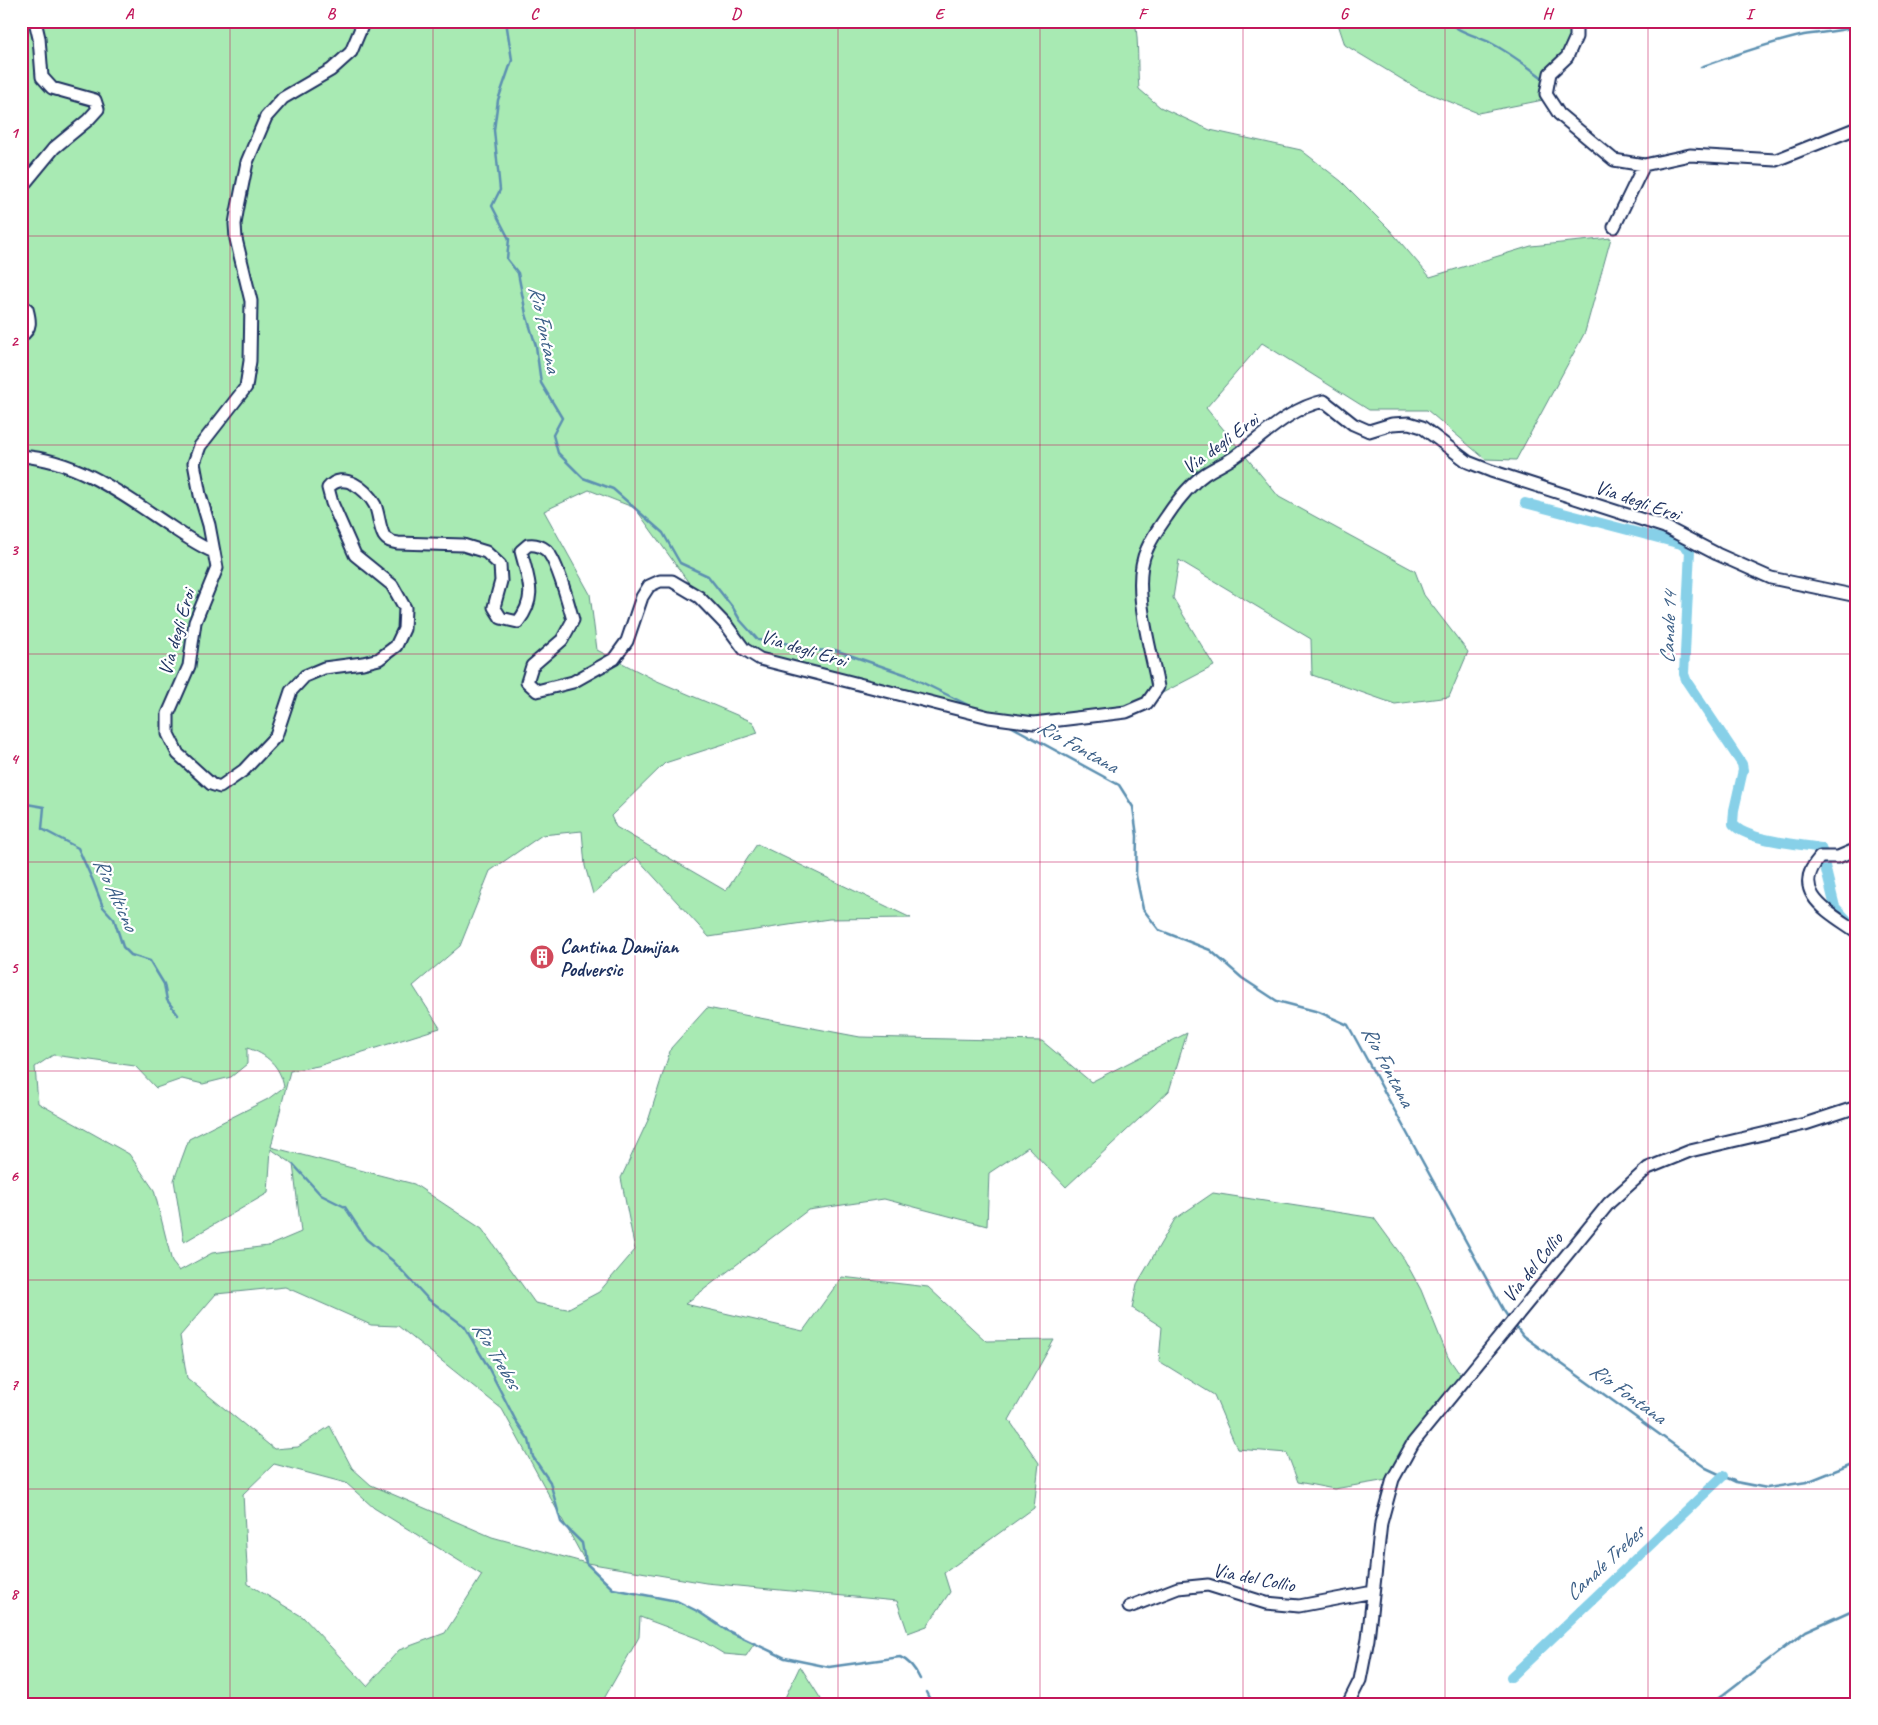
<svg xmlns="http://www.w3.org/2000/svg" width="1878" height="1725" viewBox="0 0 1878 1725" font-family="Caveat,sans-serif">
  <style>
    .green { fill: #a8eab3; stroke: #628c88; fill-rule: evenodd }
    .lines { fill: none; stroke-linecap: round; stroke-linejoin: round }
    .stream { stroke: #5c90b1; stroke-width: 2.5 }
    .canal { stroke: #87d0e8; stroke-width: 10 }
    .minor-casing { stroke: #1b2f5e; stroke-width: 15 }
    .minor { stroke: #fff; stroke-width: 11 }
    .grid { fill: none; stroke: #c2185b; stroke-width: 1; stroke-opacity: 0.55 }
    .labels { text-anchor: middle; stroke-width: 4.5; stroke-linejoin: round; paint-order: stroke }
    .street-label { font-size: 20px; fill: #1b2f5e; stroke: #fff }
    .poi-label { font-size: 20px; font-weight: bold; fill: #1b2f5e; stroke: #fff; text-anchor: start }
    .water-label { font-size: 21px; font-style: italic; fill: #3b5f87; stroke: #fff }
    .neatline { fill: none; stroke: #c2185b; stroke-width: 2 }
    .grid-label { font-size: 16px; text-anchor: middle; font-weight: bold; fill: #c2185b }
  </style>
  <rect width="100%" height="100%" fill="#fff"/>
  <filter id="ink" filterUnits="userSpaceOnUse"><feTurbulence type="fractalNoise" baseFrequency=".02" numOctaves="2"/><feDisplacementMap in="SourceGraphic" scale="10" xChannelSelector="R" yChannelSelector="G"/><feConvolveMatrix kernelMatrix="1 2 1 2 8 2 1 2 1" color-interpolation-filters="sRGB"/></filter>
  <g filter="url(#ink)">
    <path class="green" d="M21,21H1135C1139,43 1137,66 1139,89L1160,107L1210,130L1301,150L1341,181L1390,230L1430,277L1531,246L1611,238L1585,332L1516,460L1485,459L1427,410H1369L1262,343L1206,408L1279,497L1415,571L1424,595L1468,652L1449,697L1395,704L1312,675L1311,639L1179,560L1173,598L1214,666L1126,712L1034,723L760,659L699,597L635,508L589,490L544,511L590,594L597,650L655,680L753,722L758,733L665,763L611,816L616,827L726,891L757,844L911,918L829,919L709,937L636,857L593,894L585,866L582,831L542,835L490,871L460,946L413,986L440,1028L318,1066L290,1071L271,1147L414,1184L482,1229L535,1303L567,1309L599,1292L635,1250L621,1178L649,1118L671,1048L707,1008L860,1037L1042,1041L1091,1082L1187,1033L1169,1091L1066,1187L1028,1147L989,1173L987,1226L884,1199L808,1210L685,1304L803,1331L842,1277L928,1287L986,1341L1054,1340L1009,1420L1039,1463L1034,1508L944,1573L950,1592L927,1626L908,1633L897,1601L706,1583L587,1563L613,1589L677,1601L699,1612L726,1630L754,1644L746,1656L724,1654L699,1639L640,1617L639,1637L601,1704H21ZM247,1048C267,1054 280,1066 284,1087L268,1099L189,1139L174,1180L184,1242L268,1193L271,1149L293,1164L301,1232L268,1246L212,1253L179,1271L172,1262L154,1190L129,1154L38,1103L35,1067L53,1055L135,1066L156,1088L182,1079L203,1084L231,1077L247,1064ZM285,1287L371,1325L398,1326L502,1409L586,1563L492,1537L371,1485L352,1468L330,1426L298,1447L274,1449L187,1378L180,1336L216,1294ZM274,1464L346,1483L374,1508L482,1575L445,1633L399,1650L367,1686L303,1617L248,1584L243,1494Z
      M1337,21H1574L1575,46L1544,79L1543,100L1478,113L1418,89L1345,45Z
      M1213,1193L1374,1218L1404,1259L1421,1290L1448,1357L1461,1376L1393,1479L1334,1489L1298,1482L1287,1453L1237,1449L1214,1395L1159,1361L1162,1327L1132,1308L1137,1284L1175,1219Z
      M800,1666L824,1704H782Z"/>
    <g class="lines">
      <path class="stream" d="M506,21L512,60L498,100L494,130L500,190L492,206L509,239L507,259L518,273L526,314L536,346L541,383L562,418L553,435L558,453L583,478L613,489L663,533L680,563L708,576L733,608L740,620L758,640L785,643L805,651L835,650L907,675L972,707
        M1447,21C1459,32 1474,35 1489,42C1509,52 1526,65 1544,79
        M1701,67C1734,55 1769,43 1804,35C1822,32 1839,32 1857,26
        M1007,724L1119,785L1133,807L1137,836L1136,875L1143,909L1159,930L1210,950L1242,978L1277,1001L1319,1012L1348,1025L1504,1311L1510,1320
        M21,803L44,807L42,829L78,848L93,881L103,907L114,919L123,947L131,955L150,961L164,984L167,1000L178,1015
        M293,1164L321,1195L345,1207L366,1239L393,1261L428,1299L464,1326L487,1365L516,1421L529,1440L533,1457L550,1482L561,1522L582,1543L584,1555
        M1514,1324L1523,1336L1706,1468L1736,1482L1767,1488L1807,1482L1857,1462
        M585,1556L586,1563L613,1589L677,1601L699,1612L726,1630L785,1658L829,1667L900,1657C910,1661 916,1670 920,1679
        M926,1692L932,1704
        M1711,1704L1806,1631L1857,1608"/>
      <path class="canal" d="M1525,503L1681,544L1690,550L1684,674L1687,682L1742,764L1743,770L1734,810L1733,824C1746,841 1800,844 1821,848L1823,853
        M1824,862L1835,907L1847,920
        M1511,1677L1723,1476"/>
      <defs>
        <path id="minor" d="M364,21L351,52L331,70L283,98L266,117L247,162L237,212L235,224L236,239L251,301L250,361L246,387L200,446L194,463L200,495L209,525L217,568L195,622L189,666L168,714V734L178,754L211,784L220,787L244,770L276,736L291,691L305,676L324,668L363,663L379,659L396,646L404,629L405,608L392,585L355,555L332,503L328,488C343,470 366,489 375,505C379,514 379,527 384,536C387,541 392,542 398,543L463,545L486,552L500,565L501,581L494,607L501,618L518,622C538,596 528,580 521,551L528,545C534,544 541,546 546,550C557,559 569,606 573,620L562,640L532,666L527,682L537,691L573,682L614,659L627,641L642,597L649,586L660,581H672L699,597L727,626L744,649L760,659L989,717L1034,723L1126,712L1147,703L1158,687C1151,649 1130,584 1147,549C1152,537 1160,526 1167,516C1177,501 1189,485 1205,474C1215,467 1227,463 1237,455C1264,435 1290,408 1324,401L1353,424L1369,431L1392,424L1409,423L1422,427L1468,462L1491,471L1665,527L1717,554L1771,578L1857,596
          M1576,21V37L1567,57L1550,73L1546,94L1559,114L1614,160L1644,165L1690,155L1776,160L1857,128
          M21,188L54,148L88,120L98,109L95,100L52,88L42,77L39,38L35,21
          M1614,227L1644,165
          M21,306L27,309C30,320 32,329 21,336
          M21,456C75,460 118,491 161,520C179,532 195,544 214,552
          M1857,849L1838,857H1820C1788,893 1831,913 1857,932
          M1129,1607L1178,1588L1208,1585L1266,1603L1299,1606L1373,1592
          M1348,1704L1360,1680L1368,1639L1381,1523L1393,1479L1413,1443L1609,1203L1648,1168L1690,1151L1805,1124L1857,1107"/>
      </defs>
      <use href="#minor" class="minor-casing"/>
      <use href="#minor" class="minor"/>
    </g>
  </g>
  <path class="grid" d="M230,21V1704M433,21V1704M635,21V1704M838,21V1704M1040,21V1704M1243,21V1704M1445,21V1704M1648,21V1704M21,236H1857M21,445H1857M21,654H1857M21,862H1857M21,1071H1857M21,1280H1857M21,1489H1857"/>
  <defs>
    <symbol id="building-disc" viewBox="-11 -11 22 22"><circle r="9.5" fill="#d1495b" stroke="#fff"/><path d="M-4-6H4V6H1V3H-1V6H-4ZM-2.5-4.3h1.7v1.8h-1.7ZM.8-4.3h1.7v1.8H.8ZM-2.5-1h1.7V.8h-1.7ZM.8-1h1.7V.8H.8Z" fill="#fff"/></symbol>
  </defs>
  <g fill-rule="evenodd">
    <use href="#building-disc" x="528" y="943" width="28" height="28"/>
  </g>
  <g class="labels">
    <g class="street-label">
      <text transform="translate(1220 443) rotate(-36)" y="7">Via degli Eroi</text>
      <text transform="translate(1638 500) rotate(19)" y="7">Via degli Eroi</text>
      <text transform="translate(176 632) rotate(-74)" y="7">Via degli Eroi</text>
      <text transform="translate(804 648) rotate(17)" y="7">Via degli Eroi</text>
      <text transform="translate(1532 1267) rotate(-51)" y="7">Via del Collio</text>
      <text transform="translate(1254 1577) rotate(11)" y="7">Via del Collio</text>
    </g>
    <g class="poi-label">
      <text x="560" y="953">Cantina Damijan<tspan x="560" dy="23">Podversic</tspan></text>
    </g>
    <g class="water-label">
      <text transform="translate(545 329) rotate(78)" y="7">Rio Fontana</text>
      <text transform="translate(1668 628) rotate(-88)" y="7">Canale 14</text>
      <text transform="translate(1078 746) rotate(29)" y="7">Rio Fontana</text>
      <text transform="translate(116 894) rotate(65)" y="7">Rio Alticno</text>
      <text transform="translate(1388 1066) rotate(62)" y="7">Rio Fontana</text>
      <text transform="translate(497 1355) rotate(59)" y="7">Rio Trebes</text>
      <text transform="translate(1628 1393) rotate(36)" y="7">Rio Fontana</text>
      <text transform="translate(1604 1563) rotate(-43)" y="7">Canale Trebes</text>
    </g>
  </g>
  <rect width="1878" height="1725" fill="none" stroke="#fff" stroke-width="55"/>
  <rect x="28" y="28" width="1822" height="1670" class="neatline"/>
  <g class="grid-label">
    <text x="129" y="19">A</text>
    <text x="331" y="19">B</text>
    <text x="534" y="19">C</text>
    <text x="736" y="19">D</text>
    <text x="939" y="19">E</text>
    <text x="1142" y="19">F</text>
    <text x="1344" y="19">G</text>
    <text x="1547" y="19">H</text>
    <text x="1749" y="19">I</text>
    <text x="14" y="138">1</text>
    <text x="14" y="346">2</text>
    <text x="14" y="555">3</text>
    <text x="14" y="764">4</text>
    <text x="14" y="973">5</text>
    <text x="14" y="1181">6</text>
    <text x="14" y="1390">7</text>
    <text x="14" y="1599">8</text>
  </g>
</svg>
